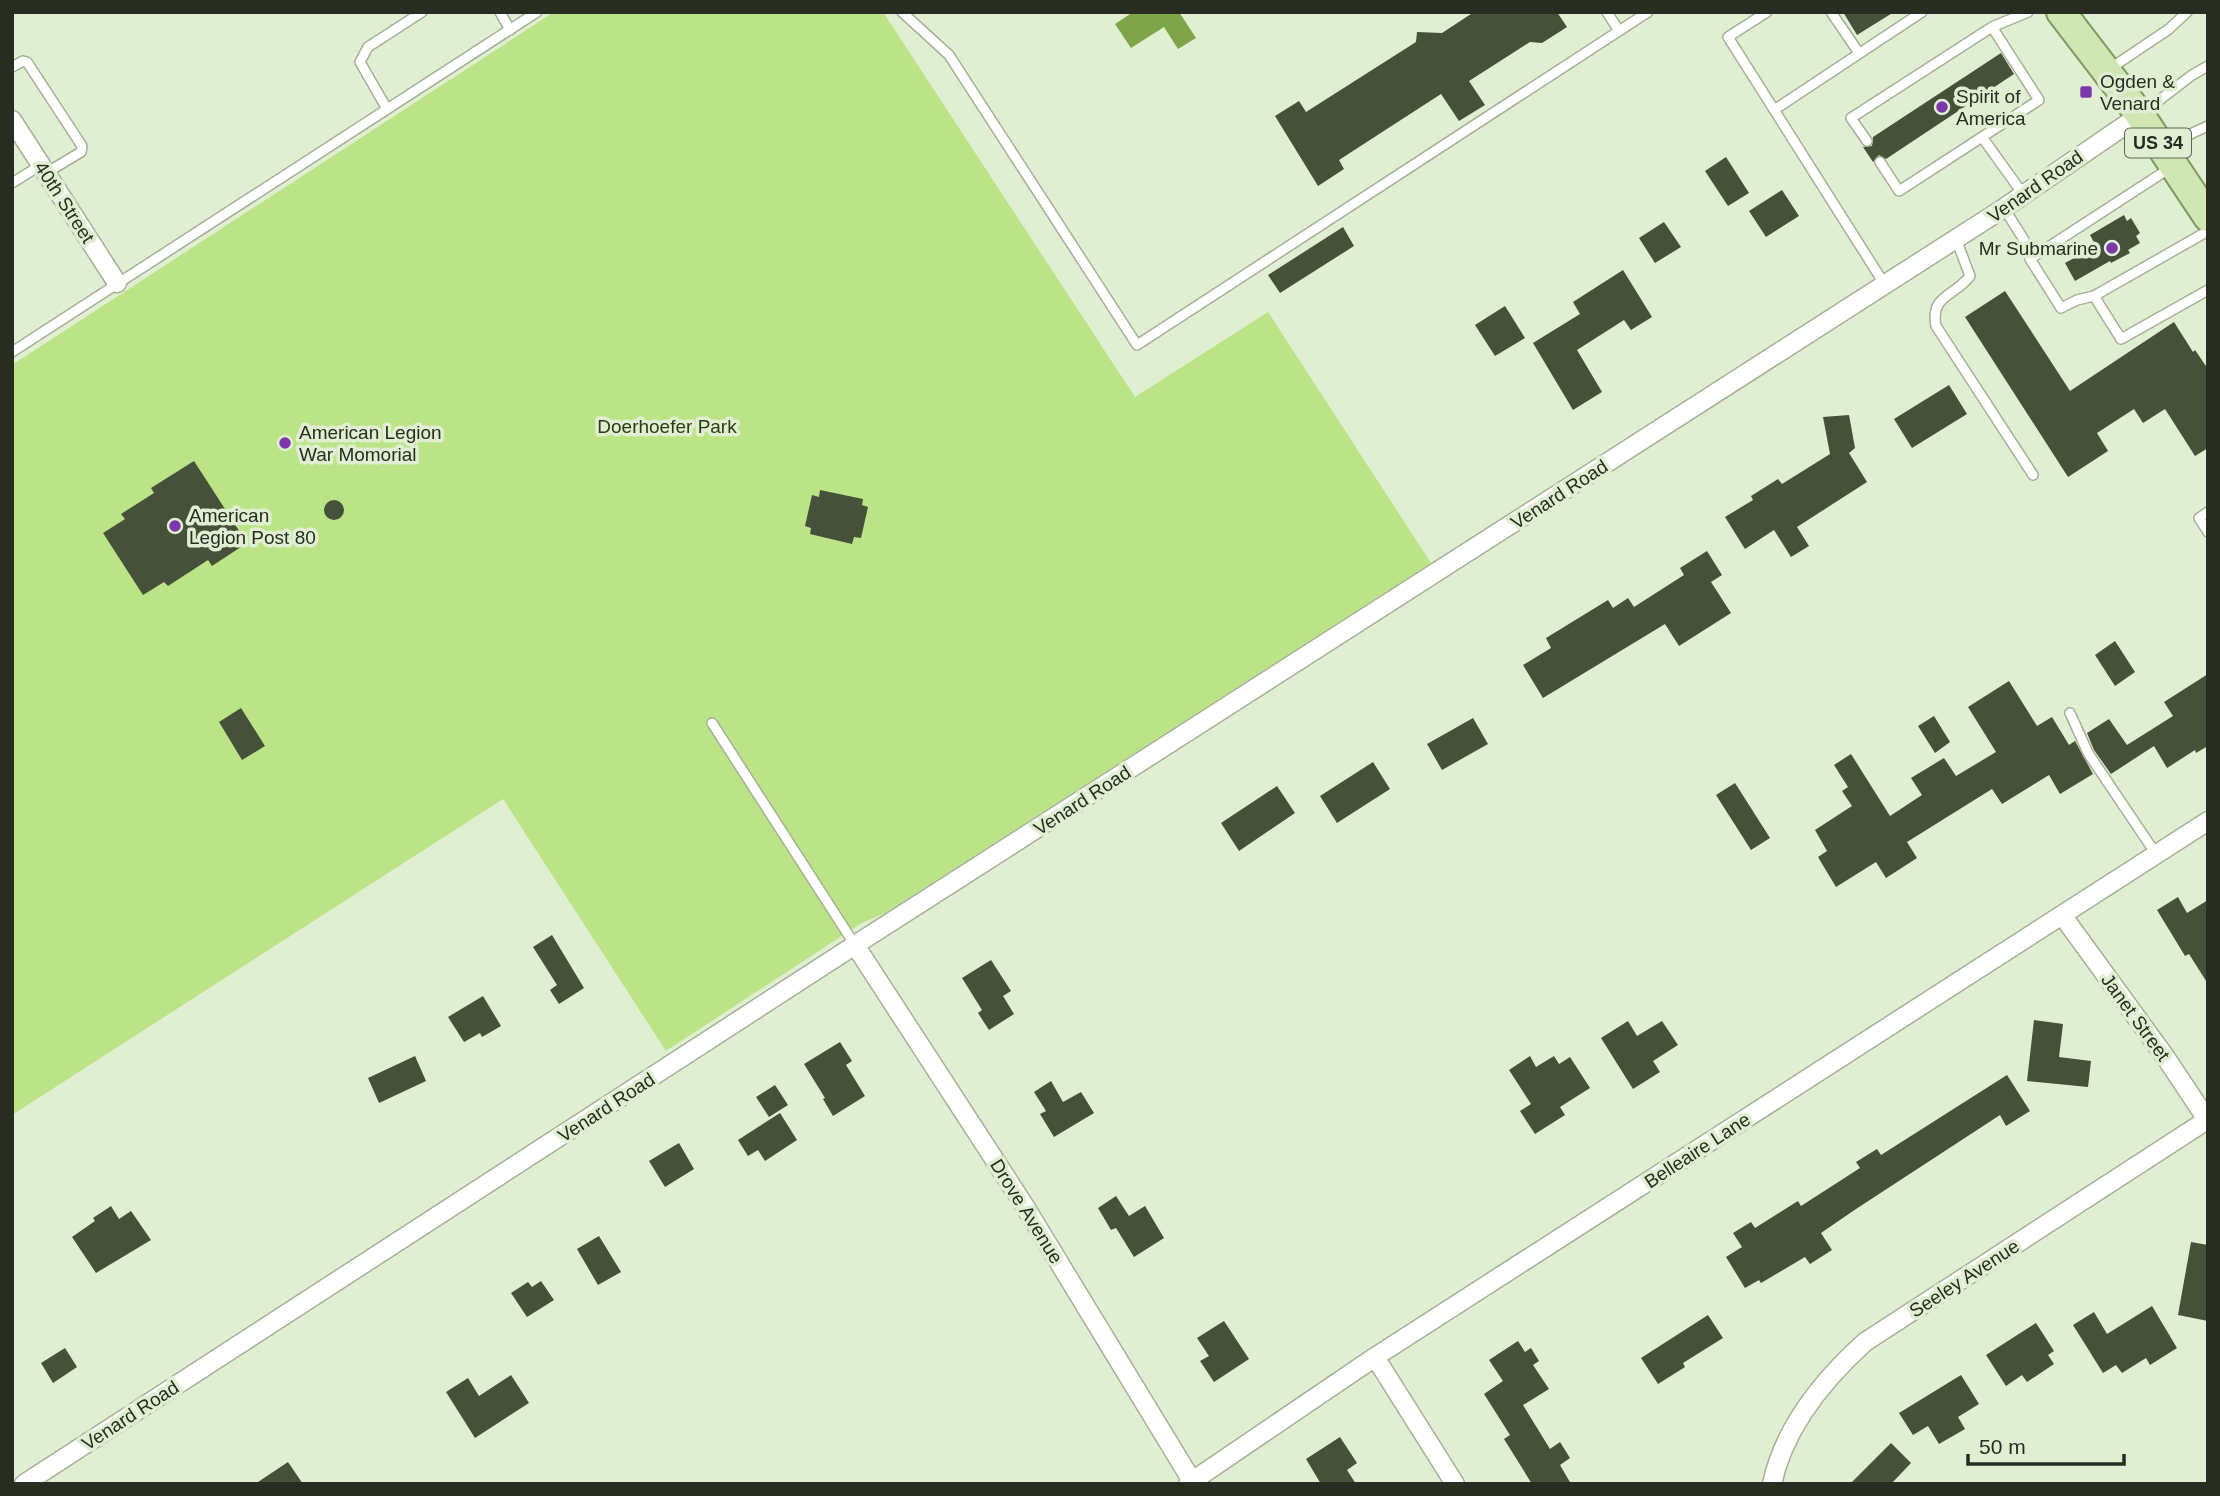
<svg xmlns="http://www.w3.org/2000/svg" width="2220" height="1496" viewBox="0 0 2220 1496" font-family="Arial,sans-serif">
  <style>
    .green { fill: #bbe486 }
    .water { fill: #7ea547 }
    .building { fill: #455138 }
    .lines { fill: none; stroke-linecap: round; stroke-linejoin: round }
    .service-casing { stroke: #a4b195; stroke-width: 12 }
    .minor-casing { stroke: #a4b195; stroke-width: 21 }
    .primary-casing { stroke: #809b60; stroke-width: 32 }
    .service { stroke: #fff; stroke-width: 9 }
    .minor { stroke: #fff; stroke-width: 18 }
    .primary { stroke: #d0e6b3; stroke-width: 28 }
    .poi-dot { fill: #7c37ab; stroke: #e0efd1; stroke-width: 2.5 }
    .labels { text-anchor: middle; stroke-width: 7; stroke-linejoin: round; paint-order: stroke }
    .shield { fill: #e0efd1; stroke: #5f6756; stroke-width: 2 }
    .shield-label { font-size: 18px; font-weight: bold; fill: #282d22 }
    .poi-label { font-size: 19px; fill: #282d22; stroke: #e0efd1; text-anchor: start }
    .street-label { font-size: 19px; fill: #282d22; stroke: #e0efd1 }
    .park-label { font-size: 19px; fill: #2b3b14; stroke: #e0efd1 }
  </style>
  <rect width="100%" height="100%" fill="#e0efd1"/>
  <path class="green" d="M554,12H883L1135,397L1268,312L1431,563L887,912L860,924L666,1051L503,799L12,1115V365Z"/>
  <path class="water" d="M1133,12H1179L1196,38L1178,49L1164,27L1131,48L1115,24Z"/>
  <path class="building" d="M1474,12H1557L1567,27L1542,43L1530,42L1469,81L1485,105L1459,121L1441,94L1339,160L1344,169L1318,186L1275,116L1299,101L1306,112L1416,42L1417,32L1442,33Z
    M1843,12H1894L1857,35Z
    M2001,53L2014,74L1886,159L1879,155L1873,162L1863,147L1872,146L1873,137Z
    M1726,157L1749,193L1728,206L1705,171Z
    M1782,190L1799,216L1766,237L1749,211Z
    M2124,215L2127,221L2131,218L2140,233L2136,236L2140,243L2128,250L2130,253L2111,263L2110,261L2075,281L2065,263L2096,246L2090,235Z
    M1664,222L1681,247L1655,263L1639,238Z
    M1343,227L1354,246L1280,293L1268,275Z
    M1623,270L1652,317L1631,330L1624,320L1577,350L1602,392L1573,410L1533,343L1580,314L1573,302Z
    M2005,291L2070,391L2174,322L2193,352L2195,350L2208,369V448L2195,456L2165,409L2143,423L2134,409L2097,433L2108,451L2068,477L1965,317Z
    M1505,306L1525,338L1495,356L1475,325Z
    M1949,385L1967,414L1912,448L1894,419Z
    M1849,415L1855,448L1849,453L1867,482L1797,527L1809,546L1791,557L1774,530L1745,549L1725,517L1753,500L1751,496L1778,479L1782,484L1830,454L1823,417Z
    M194,461L247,543L212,566L208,560L168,586L164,582L143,595L103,533L125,519L121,514L154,493L151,488Z
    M820,490L863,499L862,505L868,507L861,538L854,537L852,544L810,534L811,528L805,526L812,495L819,497Z
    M324 510a10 10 0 1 1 20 0a10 10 0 1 1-20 0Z
    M1707,551L1722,575L1711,582L1731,613L1679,646L1665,624L1543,698L1523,665L1551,648L1546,638L1608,600L1613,608L1628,598L1634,607L1684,575L1680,568Z
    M2115,641L2135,672L2115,686L2095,655Z
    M2208,674V746L2196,753L2195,750L2167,768L2154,746L2111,774L2094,750L2087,733L2109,719L2127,745L2173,716L2164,702Z
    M2009,681L2037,726L2052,717L2069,745L2075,741L2093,774L2060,794L2049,775L2002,804L1992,789L1907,842L1917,858L1886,878L1876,862L1836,887L1818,857L1827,851L1815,830L1852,806L1842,791L1848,787L1834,765L1851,754L1890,816L1922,795L1911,778L1944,758L1956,776L1996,752L1968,707Z
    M241,708L265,746L242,760L219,722Z
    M1934,716L1950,742L1935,753L1918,726Z
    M1473,718L1488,744L1442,770L1427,744Z
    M1373,762L1390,789L1337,823L1320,796Z
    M1735,783L1770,838L1751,850L1716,795Z
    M1277,786L1295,813L1239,851L1221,823Z
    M2178,897L2187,913L2208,900V984L2189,954L2185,956L2157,910Z
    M552,935L584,988L559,1004L550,990L557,985L533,947Z
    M991,960L1011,991L1003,996L1014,1014L989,1030L978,1013L982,1010L962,978Z
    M483,996L501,1026L482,1037L480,1033L464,1042L448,1017Z
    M2034,1020L2063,1024L2059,1057L2091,1061L2088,1087L2027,1081Z
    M1628,1021L1637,1036L1662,1021L1678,1045L1653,1061L1660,1072L1633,1089L1601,1038Z
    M840,1042L852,1061L846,1065L865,1096L833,1116L823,1099L825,1098L804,1064Z
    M415,1056L426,1081L379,1103L368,1078Z
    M1530,1056L1536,1067L1554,1056L1559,1064L1570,1057L1590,1088L1560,1107L1565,1115L1535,1134L1520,1111L1531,1104L1509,1070Z
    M2007,1075L2030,1111L2006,1126L2000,1115L1856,1209L1821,1233L1832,1250L1810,1264L1805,1257L1761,1283L1759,1280L1745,1288L1726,1257L1742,1247L1733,1233L1751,1222L1755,1228L1798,1201L1801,1206L1860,1168L1856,1162L1877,1149L1881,1155Z
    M1051,1081L1063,1102L1081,1092L1094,1113L1054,1137L1040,1114L1046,1111L1034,1092Z
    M775,1085L788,1105L769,1117L756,1097Z
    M780,1113L797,1140L765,1161L758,1150L748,1156L738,1140Z
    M679,1143L694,1169L665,1187L649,1161Z
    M1116,1196L1129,1216L1145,1206L1164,1238L1134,1257L1116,1228L1111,1230L1098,1208Z
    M111,1206L119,1219L131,1211L151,1240L96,1273L72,1237L95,1221L93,1218Z
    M599,1236L621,1272L598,1285L577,1249Z
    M2191,1242L2208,1245V1321L2178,1315Z
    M541,1281L554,1300L527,1317L511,1293L528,1282L532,1287Z
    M2152,1306L2177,1348L2150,1365L2146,1358L2122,1373L2116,1365L2103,1373L2073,1325L2094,1312L2107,1334Z
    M1708,1315L1723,1338L1683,1363L1685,1367L1658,1384L1641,1358Z
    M1224,1321L1249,1359L1214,1382L1200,1361L1209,1356L1197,1338Z
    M2036,1323L2054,1351L2048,1355L2054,1364L2027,1382L2022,1375L2006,1386L1986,1355Z
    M1518,1341L1525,1352L1531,1348L1539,1361L1533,1365L1549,1389L1523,1405L1550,1449L1560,1442L1570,1458L1560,1465L1571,1484H1532L1504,1439L1510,1435L1484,1394L1503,1381L1489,1360Z
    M65,1348L77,1367L53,1383L41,1363Z
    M511,1375L529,1403L475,1438L446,1392L468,1378L479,1396Z
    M1961,1375L1979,1404L1958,1417L1965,1429L1939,1444L1928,1426L1913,1435L1899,1413Z
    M1340,1437L1357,1463L1347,1470L1356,1484H1321L1306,1459Z
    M1891,1443L1911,1463L1891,1484H1850Z
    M288,1462L303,1484H255Z"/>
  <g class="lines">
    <defs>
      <path id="service" d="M500,12L510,30
        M902,12L949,55L1137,345L1648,12
        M1607,12L1619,31
        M1767,12L1728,37L1885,285
        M1831,12L1859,53
        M12,67L23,61L27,62L82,146L81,152L46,173
        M2108,70L2169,29L2187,12
        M387,109L360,62L368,47L422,12
        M1774,110L1922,12
        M2144,112L2192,75L2208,66
        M1982,137L2023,194
        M1867,141L1851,118L1992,27L2028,12
        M2166,145L2208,126
        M1880,162L1899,191L2039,100L1992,27
        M2170,168L2030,259L2061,308L2077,300L2094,296L2208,231
        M12,183L41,165
        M2004,208L2034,256
        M1956,239L1970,276C1954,297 1930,295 1936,326L2033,475
        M2094,296L2121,339L2208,290
        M12,352L537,12
        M2208,512L2199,518L2208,532
        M2070,713L2088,753L2156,854
        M712,723L855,945"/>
      <path id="minor" d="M12,120L117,283
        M2062,915L2166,1058L2208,1121
        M855,945L1024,1205L1192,1481
        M1375,1357L1455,1484
        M24,1484L855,945L2004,208L2140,115
        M1188,1484L1375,1357L2208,821
        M1772,1484C1784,1427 1823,1380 1865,1342L2207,1120"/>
      <path id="primary" d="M2061,12L2140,115L2208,217"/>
    </defs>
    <use href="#service" class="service-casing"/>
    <use href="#minor" class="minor-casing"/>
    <use href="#primary" class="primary-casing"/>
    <use href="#service" class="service"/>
    <use href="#minor" class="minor"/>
    <use href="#primary" class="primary"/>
  </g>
  <g class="poi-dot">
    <rect x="2079" y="85" width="14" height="14" rx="3.5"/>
    <circle cx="1942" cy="107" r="7"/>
    <circle cx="2112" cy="248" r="7"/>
    <circle cx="285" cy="443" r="7"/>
    <circle cx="175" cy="526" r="7"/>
  </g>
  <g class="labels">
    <rect class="shield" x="2125" y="128.5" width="66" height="29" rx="5"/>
    <g class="shield-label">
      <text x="2158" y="149">US 34</text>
    </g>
    <g class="poi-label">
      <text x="2100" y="88">Ogden &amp;<tspan x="2100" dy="22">Venard</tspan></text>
      <text x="1956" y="103">Spirit of<tspan x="1956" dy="22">America</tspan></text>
      <text x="2098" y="255" text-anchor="end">Mr Submarine</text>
      <text x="299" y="439">American Legion<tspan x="299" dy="22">War Momorial</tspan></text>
      <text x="189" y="522">American<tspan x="189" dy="22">Legion Post 80</tspan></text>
    </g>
    <g class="street-label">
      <text transform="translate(2035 186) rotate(-35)" y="7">Venard Road</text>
      <text transform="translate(65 202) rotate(57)" y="7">40th Street</text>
      <text transform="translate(1559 494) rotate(-33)" y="7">Venard Road</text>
      <text transform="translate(1082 800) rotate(-33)" y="7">Venard Road</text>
      <text transform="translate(2136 1017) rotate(54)" y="7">Janet Street</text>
      <text transform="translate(606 1107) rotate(-33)" y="7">Venard Road</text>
      <text transform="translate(1697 1150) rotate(-33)" y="7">Belleaire Lane</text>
      <text transform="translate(1027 1211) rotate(58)" y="7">Drove Avenue</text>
      <text transform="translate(1964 1278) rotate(-33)" y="7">Seeley Avenue</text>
      <text transform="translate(130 1415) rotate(-33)" y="7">Venard Road</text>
    </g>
    <g class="park-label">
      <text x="667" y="433">Doerhoefer Park</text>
    </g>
  </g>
  <rect width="2220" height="1496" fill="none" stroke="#282d22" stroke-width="28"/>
  <path d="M1968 1454v10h156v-10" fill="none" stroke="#282d22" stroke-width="3.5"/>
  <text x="1979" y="1454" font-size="21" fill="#282d22" stroke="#e0efd1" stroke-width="5" paint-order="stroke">50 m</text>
</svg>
